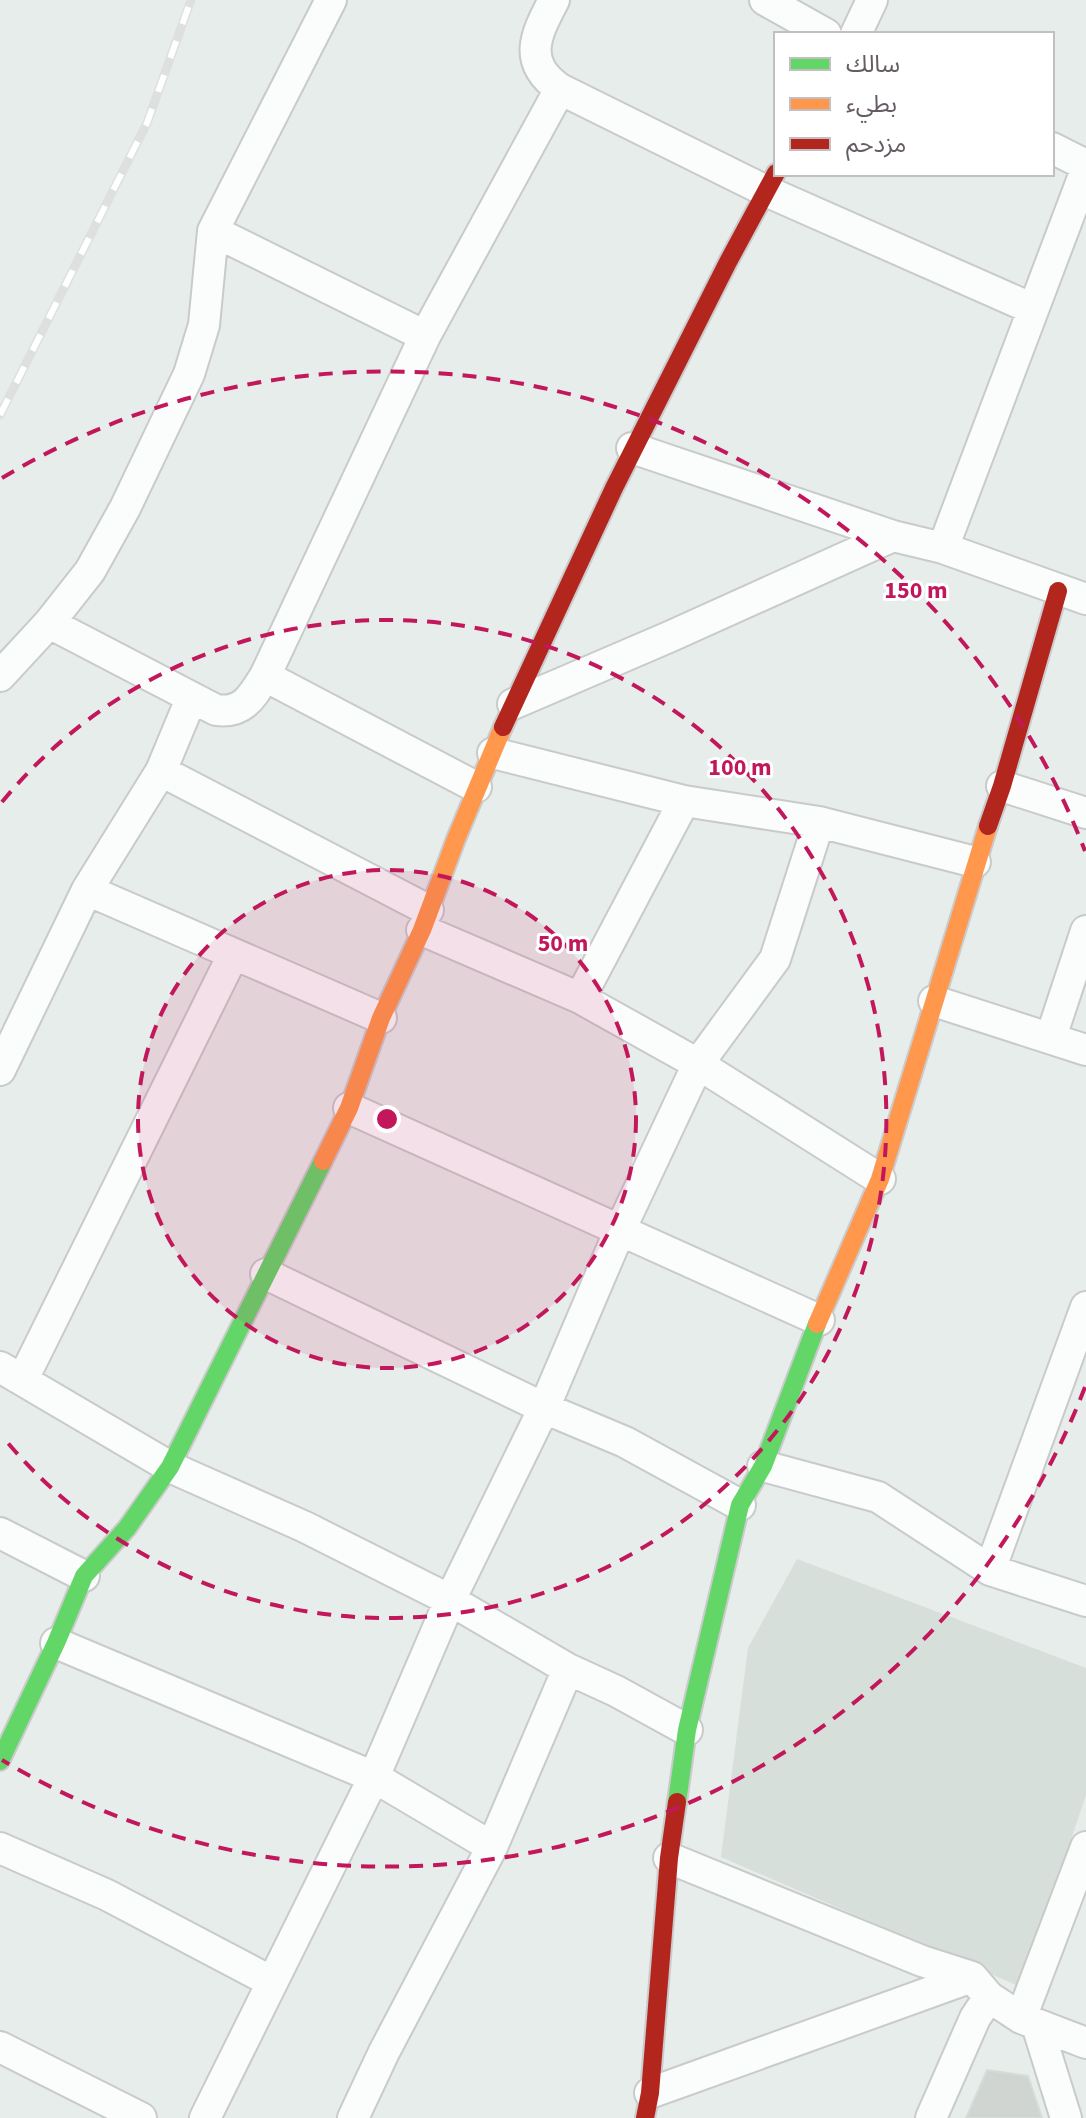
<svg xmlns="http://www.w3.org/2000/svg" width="1086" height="2118" viewBox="0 0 1086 2118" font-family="'Source Sans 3','Noto Sans Arabic',sans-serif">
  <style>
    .education { fill: #d6dfda }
    .building { fill: #d1d5d2; stroke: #d6ddd9; stroke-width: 2 }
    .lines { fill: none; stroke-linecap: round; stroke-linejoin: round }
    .street-casing { stroke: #c9caca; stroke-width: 34 }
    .fast-casing { stroke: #cbcacc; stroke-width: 22 }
    .slow-casing { stroke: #cbcacc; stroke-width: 22 }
    .jam-casing { stroke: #cbcacc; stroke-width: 22 }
    .street { stroke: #fbfcfc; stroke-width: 30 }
    .fast { stroke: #63d668; stroke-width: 18 }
    .slow { stroke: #ff974d; stroke-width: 18 }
    .jam { stroke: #b3261e; stroke-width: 18 }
    .rail-casing { stroke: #dedfdf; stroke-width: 9 }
    .rail { stroke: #fff; stroke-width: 6; stroke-dasharray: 18; stroke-linecap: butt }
    .ring { fill: none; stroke: #c2185b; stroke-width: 4; stroke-dasharray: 14 10 }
    .centre { fill: #c2185b; stroke: #fff; stroke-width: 4 }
    .ring-label { font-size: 24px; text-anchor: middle; font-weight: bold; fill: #c2185b; stroke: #fff; stroke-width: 6; stroke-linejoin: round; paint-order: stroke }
  </style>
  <rect width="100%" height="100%" fill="#e7edea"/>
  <path class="education" d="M797,1559L1086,1668V1795L1021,1987L721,1857L748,1648Z"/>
  <path class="building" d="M987,2070L1028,2076L1042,2118H966Z"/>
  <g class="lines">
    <defs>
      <path id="street" d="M554,0C535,36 522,62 560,89L766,191L1033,309
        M765,0L826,34
        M856,34L872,0
        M1052,148L1086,165
        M213,231L425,336
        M632,448L893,536L943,548L1086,599
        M943,548L1086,170
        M49,623L216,710C243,714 252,697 265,676L425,336L560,89
        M0,676L49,623L90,571L125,508L189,374L204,325L213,231L331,0
        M265,676L476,787
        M513,704L669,637L893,536
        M493,753L684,801L819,822L975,862
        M161,771L428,910
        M1002,786L1086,813
        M87,890L381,1018
        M422,930L580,998L698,1064L880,1179
        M580,998L684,801
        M934,1001L1086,1050
        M1051,1037L1086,931
        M0,1070L87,890L161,771L191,699
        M349,1108L819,1320
        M266,1274L544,1408L625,1442L740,1505
        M0,1367L170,1467L305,1527L450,1600L568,1669L616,1691L687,1730
        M23,1379L233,955
        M763,1466L878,1497L990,1570L1086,1601
        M0,1533L84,1576
        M990,1570L1086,1307
        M56,1643L374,1777L492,1847
        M0,1848L107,1895L272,1982
        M669,1858L922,1961L972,1977L989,1997L1021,2018L1086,2043
        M1021,2018L1086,1847
        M1037,2025L1066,2118
        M0,2047L141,2118
        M650,2093L972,1977
        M205,2118L374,1777L450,1600L544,1408L620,1230L698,1064L775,959L819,822
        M353,2118L384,2052L492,1847L568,1669
        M931,2118L975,2018L989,1997"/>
      <path id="fast" d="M0,1761L56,1643L84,1576L127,1528L170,1467L323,1161
        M677,1802L687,1730L740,1505L763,1466L817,1324"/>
      <path id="slow" d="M323,1161L349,1108L381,1018L422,930L456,839L503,727
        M817,1324L880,1179L988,826"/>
      <path id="jam" d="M503,727L614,488L728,262L776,173
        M988,826L1002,786L1058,591
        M645,2118L650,2093L669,1858L677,1802"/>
    </defs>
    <use href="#street" class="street-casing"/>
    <use href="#fast" class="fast-casing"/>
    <use href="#slow" class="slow-casing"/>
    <use href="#jam" class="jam-casing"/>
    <use href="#street" class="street"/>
    <use href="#fast" class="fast"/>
    <use href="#slow" class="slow"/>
    <use href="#jam" class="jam"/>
    <defs>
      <path id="rail" d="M0,415L147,123L191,0"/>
    </defs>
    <use href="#rail" class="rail-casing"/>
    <use href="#rail" class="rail"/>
  </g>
  <circle cx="387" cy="1119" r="249" fill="#c2185b" fill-opacity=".12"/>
  <g class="ring">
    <circle cx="387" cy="1119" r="249"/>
    <path d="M2 802A499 499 0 1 1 2 1436"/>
    <path d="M1085 1387A748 748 0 0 1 2 1760M2 478A748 748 0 0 1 1085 851"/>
  </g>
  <circle cx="387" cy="1119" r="12" class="centre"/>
  <g class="ring-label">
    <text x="916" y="598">150 m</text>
    <text x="740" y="775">100 m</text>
    <text x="563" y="951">50 m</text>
  </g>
  <rect x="774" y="32" width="280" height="144" fill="#ffffff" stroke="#c2bec1" stroke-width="2"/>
  <rect x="790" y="58" width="40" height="12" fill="#63d668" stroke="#c2bec1" stroke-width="2"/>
  <text x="846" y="72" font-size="24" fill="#665c64">سالك</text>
  <rect x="790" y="98" width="40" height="12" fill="#ff974d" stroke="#c2bec1" stroke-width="2"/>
  <text x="846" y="112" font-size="24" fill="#665c64">بطيء</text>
  <rect x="790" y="138" width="40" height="12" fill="#b3261e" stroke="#c2bec1" stroke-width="2"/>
  <text x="846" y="152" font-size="24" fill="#665c64">مزدحم</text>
</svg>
